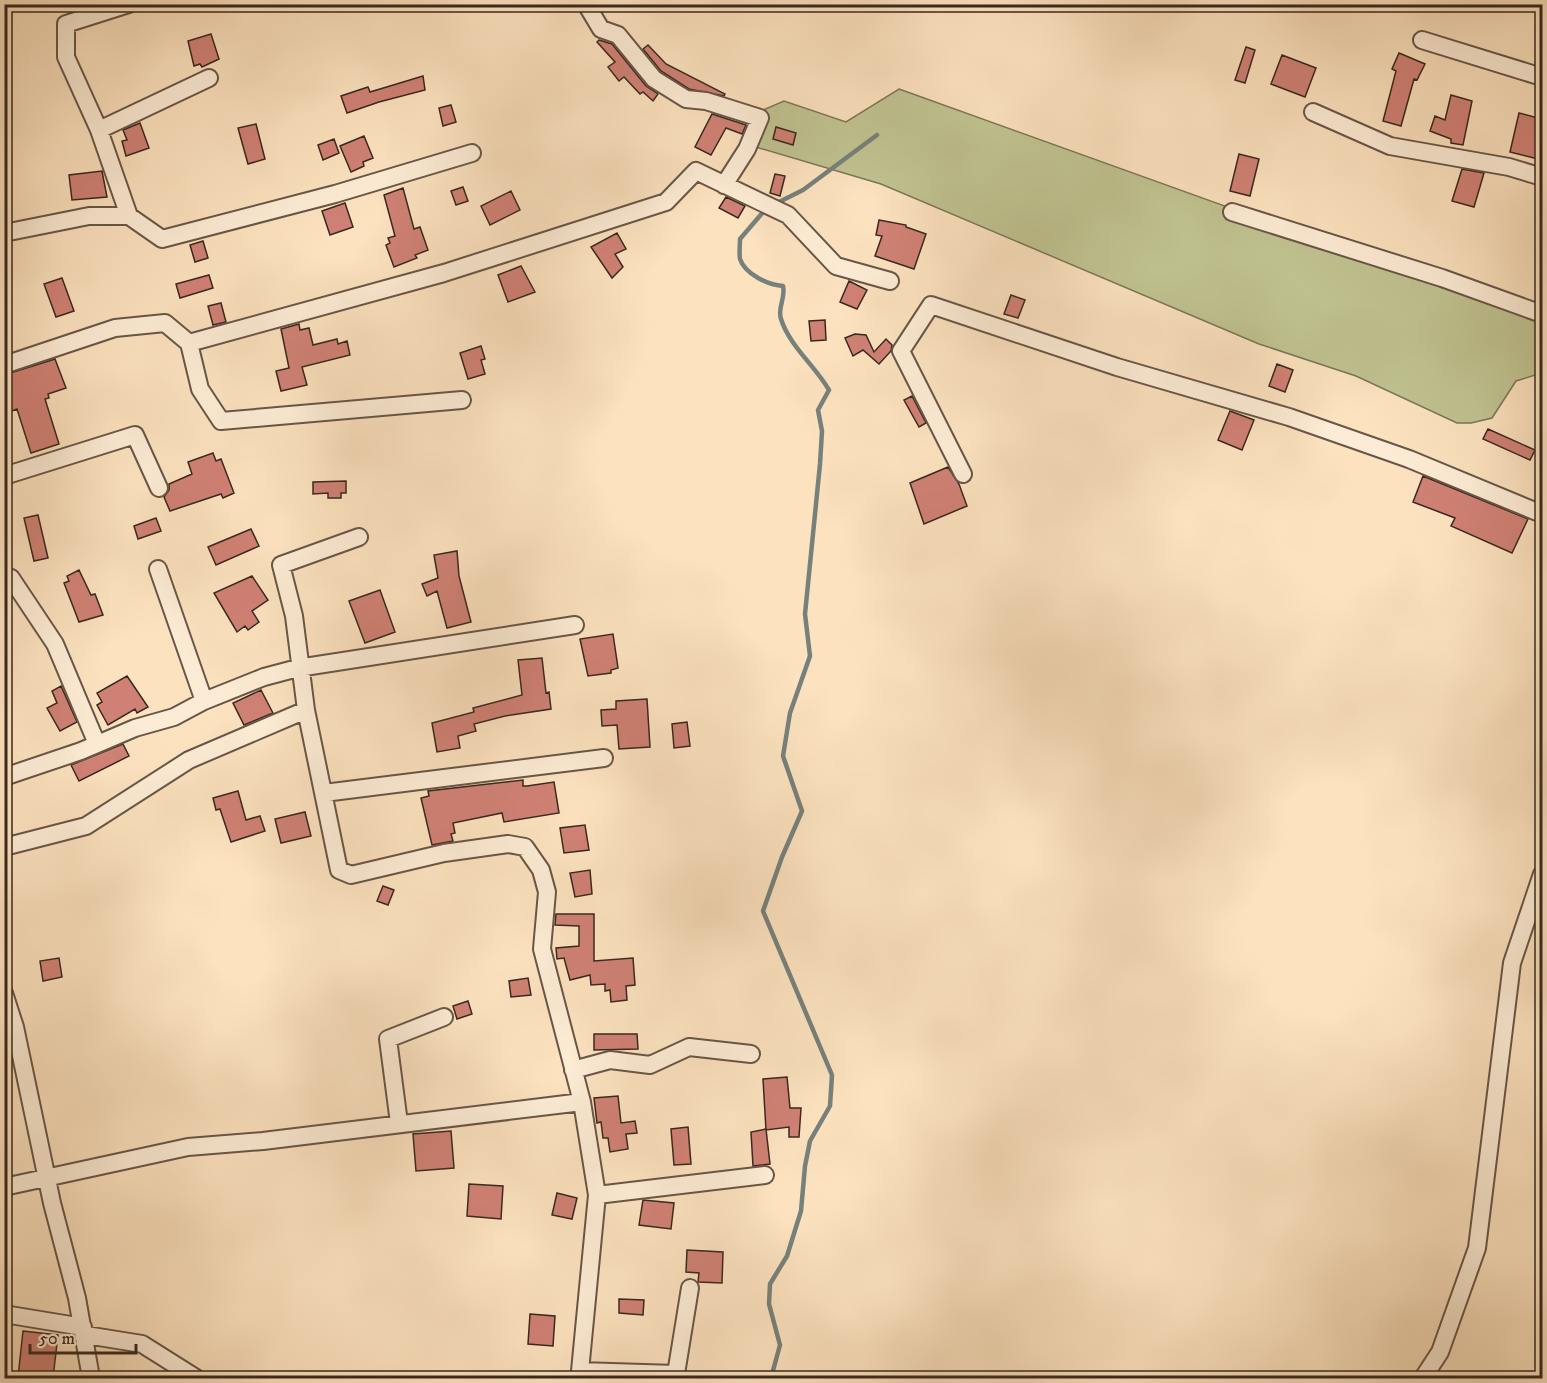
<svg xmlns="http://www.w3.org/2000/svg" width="1547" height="1383" viewBox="0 0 1547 1383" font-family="'IM FELL DW Pica',serif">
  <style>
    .green { fill: #c0c391; stroke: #7c7658; stroke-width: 1.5 }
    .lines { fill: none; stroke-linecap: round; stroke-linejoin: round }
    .stream { stroke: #77817c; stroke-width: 4.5 }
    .building { fill: #d08175; stroke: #38281f; stroke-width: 1.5 }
    .minor-casing { stroke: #695647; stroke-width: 20 }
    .minor { stroke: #fdecd5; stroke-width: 16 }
  </style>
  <rect width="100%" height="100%" fill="#fce2bf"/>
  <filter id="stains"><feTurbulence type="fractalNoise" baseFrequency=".00333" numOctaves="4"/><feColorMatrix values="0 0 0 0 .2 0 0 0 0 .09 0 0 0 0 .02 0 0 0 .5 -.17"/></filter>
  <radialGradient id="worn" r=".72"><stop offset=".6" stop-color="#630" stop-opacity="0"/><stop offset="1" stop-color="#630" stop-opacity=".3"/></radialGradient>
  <path class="green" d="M899,89L1542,320V373L1516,381L1492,418L1471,423H1457L1356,376L1259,344L881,184L749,145L763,110L784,101L846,122Z"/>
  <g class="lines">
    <path class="stream" d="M777,203L803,190L877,135
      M764,211L740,239C740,245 739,253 740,259C745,274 768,285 783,286C786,298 777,308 781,319C789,345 815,366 829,390L818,410L822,431L820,464L805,614L810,656L790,713L783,756L802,811L782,857L763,911L832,1075L830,1106L810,1141L805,1166L801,1211L787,1256L770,1284L769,1304L780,1345L771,1378"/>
  </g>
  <path class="building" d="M211,34L219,59L202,67L200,64L194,66L188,41Z
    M599,40L612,44L646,86L658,94L653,101L643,92L640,94L624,77L619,81L608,67L615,62L597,42Z
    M648,45L666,64L725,94L724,96L689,89L661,71L643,49Z
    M1246,47L1255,50L1245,83L1235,80Z
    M1399,53L1425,64L1417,80L1414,79L1401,126L1383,121L1396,71L1392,69Z
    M1282,55L1316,68L1305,97L1271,84Z
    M423,76L425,90L379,102L347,113L341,96L368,87L370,92Z
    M1451,95L1472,101L1463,145L1451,143V139L1430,131L1435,116L1445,120Z
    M451,105L456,122L443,126L439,108Z
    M1519,113L1542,119V160L1510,152Z
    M712,114L746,125L742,134L726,128L711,155L695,147Z
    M140,123L149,148L126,156L122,141L127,140L123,130Z
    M256,124L265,159L248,164L238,128Z
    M776,127L796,133L793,145L773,139Z
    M364,136L373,158L363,162L364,166L351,172L340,146Z
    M334,139L339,153L323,160L318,145Z
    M1239,154L1259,159L1250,196L1230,191Z
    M1462,169L1484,173L1474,207L1452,201Z
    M102,171L107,197L72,200L69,175Z
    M775,174L785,176L780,196L770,193Z
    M463,187L468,201L456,205L451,191Z
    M403,188L414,229L420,227L428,250L415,255L417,258L394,267L386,245L390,243L388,238L395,236L384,195Z
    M511,191L520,210L490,225L481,206Z
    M726,197L745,206L738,218L719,208Z
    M345,203L353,227L330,235L322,211Z
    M879,220L906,225V227L926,234L914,269L875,256L882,236L876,235Z
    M617,233L626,249L615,254L623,267L612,278L591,247Z
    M203,241L208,258L195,262L190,245Z
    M521,266L535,292L508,302L498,275Z
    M209,275L213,288L180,298L176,284Z
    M62,278L74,311L56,317L44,284Z
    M849,281L867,290L857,309L840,302Z
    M1011,295L1025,300L1018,318L1004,314Z
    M221,303L226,322L213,325L208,306Z
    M825,320L826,340L811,341L809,321Z
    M299,324L300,330L309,328L313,345L337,339L338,344L347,341L350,355L302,367L307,385L281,391L276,371L289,368L281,329Z
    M855,334L866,335L874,352L886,339L892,345L891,351L879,364L863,350L853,356L845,338Z
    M481,346L485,359L481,360L485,374L468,379L460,353Z
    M55,359L66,388L48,394L49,398L45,399L59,444L31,453L17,409L4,414V375Z
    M1277,364L1293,370L1285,392L1269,386Z
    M912,396L926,423L919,427L904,400Z
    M1230,411L1254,420L1242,450L1218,440Z
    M1488,429L1535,450L1530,460L1483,439Z
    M213,453L216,461L221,459L234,493L223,498L221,494L170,511L164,497L169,490V484L192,474L188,462Z
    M948,467L959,484L967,506L924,524L910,483Z
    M1423,476L1528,519L1512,553L1451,526L1455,518L1413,502Z
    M346,481V493H341V498H328V493L313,494V482Z
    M38,515L48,558L34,561L24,518Z
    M156,518L161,531L138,539L134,526Z
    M251,529L259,546L216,565L208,547Z
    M457,551L459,576L471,622L447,628L437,591L427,596L422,584L438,578L434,555Z
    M79,570L91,595L95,594L103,615L79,622L64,583L69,581L67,576Z
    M252,576L268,600L252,611L259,622L248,630L245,626L237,632L214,593Z
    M380,590L395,632L365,643L349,601Z
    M613,634L618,668L611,670V673L588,676L580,639Z
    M542,658L546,693L549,692L551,709L505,716L474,724L476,731L458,736L460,748L437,752L432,723L474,712L473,708L522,695L518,660Z
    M127,676L148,707L137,713L135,709L108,725L97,705L102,702L97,693Z
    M61,686L77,722L60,731L47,708L57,703L52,691Z
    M261,690L273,713L244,725L233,703Z
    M647,699L650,747L619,749L617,725L602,726L601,710L616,709V701Z
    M687,722L690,746L674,748L672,724Z
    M123,744L129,756L79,781L71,765Z
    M523,780V786H527L554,782L559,813L504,822L502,813L453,823L455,833L451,834L453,841L432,845L421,798L429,796L428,791Z
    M238,791L246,820L260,816L265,831L231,842L220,809L216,810L213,798Z
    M305,812L311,836L281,843L275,819Z
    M585,825L589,850L564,853L560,828Z
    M590,870L592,894L575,897L570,873Z
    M383,886L394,890L388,905L377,901Z
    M556,914H594V961L633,958L635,985L626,986L627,1000L611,1002L610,990L605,991V984L591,985L590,975L570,980L564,958L557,959L556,948L579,946V926L555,925Z
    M59,958L62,977L43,981L40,961Z
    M528,978L531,995L511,997L509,981Z
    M468,1001L472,1014L457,1019L453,1006Z
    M594,1034H637L638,1049L594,1050Z
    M787,1077L790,1108H801L799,1137H789V1127L766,1130L763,1079Z
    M618,1096L621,1123L635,1121L637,1133L626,1134L628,1149L610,1152L608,1138H603L601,1122L597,1123L594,1098Z
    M688,1127L691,1164L674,1165L671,1129Z
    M766,1129L770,1164L753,1166L751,1132Z
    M451,1131L454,1168L416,1171L413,1134Z
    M469,1184L503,1186L501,1219L467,1216Z
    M557,1193L577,1198L572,1219L552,1215Z
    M643,1200L674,1203L671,1229L639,1225Z
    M687,1250L723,1252L722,1283L698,1282L699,1273L686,1272Z
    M619,1299L644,1300L643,1315L619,1313Z
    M530,1314L555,1316L553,1346L528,1344Z
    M23,1331L58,1335L53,1378L18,1377Z"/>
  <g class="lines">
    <defs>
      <path id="minor" d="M586,4L601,29L618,35L654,79L686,99L706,101L760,118L747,149L724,185
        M1422,40L1542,77
        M1313,112L1390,146L1509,167L1542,177
        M99,130L66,57V24L129,4
        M1232,212L1442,278L1542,314
        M129,216L99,130L209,78
        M4,233L89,216H129L162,239L335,194L472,153
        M189,343L444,273L666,202L696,171L788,215L836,266L890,281
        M4,365L115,328L165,323L189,343L200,389L221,421L462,400
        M963,474L901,351L931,305L1117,367L1289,417L1409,459L1542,514
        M4,476L135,435L159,488
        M359,537L281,565L294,616L306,710L339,870L351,875L444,853L508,844L525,847L541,870L547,892L542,949L582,1102L597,1195L580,1371L676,1374L690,1288
        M4,580L11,578L55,644L97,744
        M204,701L264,677L298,668L575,625
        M4,777L81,751L135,728L174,717L204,701L158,569
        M324,793L604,758
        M4,847L86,826L189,760L306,710
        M4,993L15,1027L52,1203L77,1298L91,1378
        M573,1070L610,1060L650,1065L689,1047L751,1054
        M399,1123L388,1039L444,1017
        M4,1187L188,1147L263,1141L582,1102
        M597,1195L765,1175
        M4,1314L83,1327
        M86,1335L142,1344L196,1378
        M1423,1378L1440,1352L1477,1248L1512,963L1542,874"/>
    </defs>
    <use href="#minor" class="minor-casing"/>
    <use href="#minor" class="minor"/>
  </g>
  <rect width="1547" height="1383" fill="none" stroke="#fce2bf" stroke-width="24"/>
  <rect x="6" y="6" width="1535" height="1371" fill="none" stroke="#38281f" stroke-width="3"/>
  <rect x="12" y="12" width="1523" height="1359" fill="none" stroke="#38281f" stroke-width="1.5"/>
  <path d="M30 1344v9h106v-9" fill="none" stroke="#38281f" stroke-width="3"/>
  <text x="39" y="1344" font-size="18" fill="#38281f" stroke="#fdecd5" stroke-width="4.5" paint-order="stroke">50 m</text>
  <rect width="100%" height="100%" filter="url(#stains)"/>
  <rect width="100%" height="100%" fill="url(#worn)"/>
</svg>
